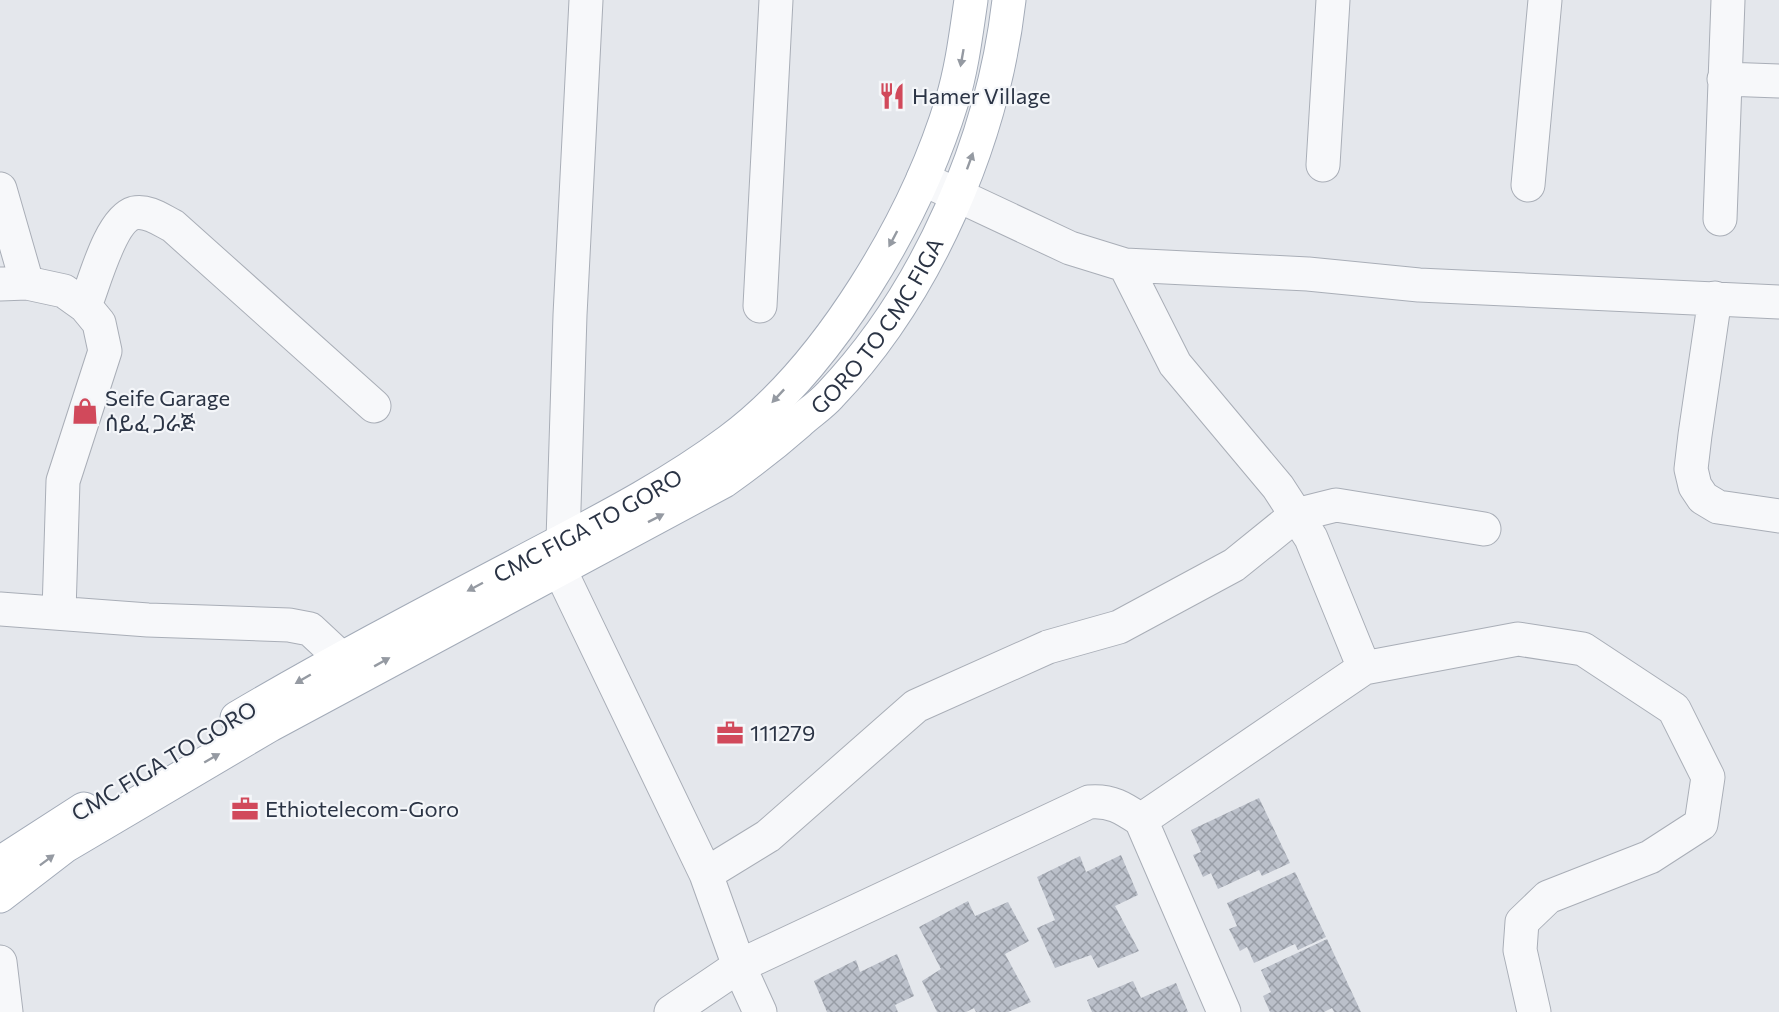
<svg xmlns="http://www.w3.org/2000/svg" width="1779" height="1012" viewBox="0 0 1779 1012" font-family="Commissioner,'Noto Sans Ethiopic',sans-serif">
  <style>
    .building { fill: url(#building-cross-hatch) }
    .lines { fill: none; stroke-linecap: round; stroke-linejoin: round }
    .minor-casing { stroke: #a9aeb7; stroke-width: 35 }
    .major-casing { stroke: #a3abb8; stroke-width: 35 }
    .minor { stroke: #f7f8fa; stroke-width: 33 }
    .major { stroke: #fff; stroke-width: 33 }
    .oneway { fill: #959aa2 }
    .labels { text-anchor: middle; stroke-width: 4.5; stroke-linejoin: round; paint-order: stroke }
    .poi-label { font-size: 22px; fill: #2b3445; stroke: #f4f6f9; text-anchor: start }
    .street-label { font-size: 22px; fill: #2b3445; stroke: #f4f6f9 }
  </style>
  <defs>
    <pattern id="building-cross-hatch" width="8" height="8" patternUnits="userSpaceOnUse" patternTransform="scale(1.5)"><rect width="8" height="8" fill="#bbc0ca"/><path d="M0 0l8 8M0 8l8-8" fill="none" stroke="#989da6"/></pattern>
  </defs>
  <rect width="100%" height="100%" fill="#e4e7ec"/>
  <path class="building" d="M1259,798L1290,863L1262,876L1259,870L1218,889L1211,873L1203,877L1193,855L1201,852L1191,830Z
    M1121,855L1138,895L1115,906L1139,951L1098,968L1091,955L1055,968L1037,928L1055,920L1037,877L1080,856L1086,872Z
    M1295,872L1326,937L1298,950L1295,944L1254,963L1247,947L1240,951L1229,929L1237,926L1227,903Z
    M968,901L975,916L1008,902L1029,941L1005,954L1031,1002L1008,1012H976L974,1008L966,1012H937L922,981L941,969L919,927Z
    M1327,939L1361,1012H1334L1332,1008L1324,1012H1270L1263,996L1271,992L1261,970Z
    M897,954L914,996L895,1005L898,1012H827L814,981L856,960L860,972Z
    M1133,981L1141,998L1176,983L1188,1012H1092L1087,1000Z"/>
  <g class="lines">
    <defs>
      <path id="minor" d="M1724,79L1779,81
        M1323,165L1333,0
        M923,179L1070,248L1125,265L1308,274L1419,285L1779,302
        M1528,185L1545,0
        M0,189L27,283
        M1720,219L1728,0
        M1125,265L1175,364L1278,487L1311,538L1364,668
        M0,284L27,283L64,291L85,306L99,323L105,351L63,481L59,612
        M1715,298L1695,435L1691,469L1695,486L1703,498L1718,507L1779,516
        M85,306C94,284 110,220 134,213C148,210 161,220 173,226L374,406
        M760,306L776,0
        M563,540L570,315L586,0
        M559,568L706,874L739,966L671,1012
        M0,609L148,620L289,625L310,629L340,657
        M1141,820L1364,668L1518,639L1583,649L1674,709L1708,777L1701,824L1650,857L1548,897L1522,922L1520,950L1534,1012
        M706,874L768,836L916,706L1048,647L1119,627L1234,565L1296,515L1336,505L1484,529
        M0,962L6,1012
        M760,1012L739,966L1089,802C1111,800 1123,808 1141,820L1224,1012"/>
      <g id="major">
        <path id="s1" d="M237,718C327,665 420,616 513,567C586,528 662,491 729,441C829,367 916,219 952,101C962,68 966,34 971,0"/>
        <path d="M0,863L84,809"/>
        <path id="s2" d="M0,896L65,846L270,725L724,481C751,462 775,443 799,422C809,413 821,405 830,395C928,292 993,140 1009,0"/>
      </g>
    </defs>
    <use href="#minor" class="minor-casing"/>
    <use href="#major" class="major-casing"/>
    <use href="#minor" class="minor"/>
    <use href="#major" class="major"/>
  </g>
  <defs><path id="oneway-solid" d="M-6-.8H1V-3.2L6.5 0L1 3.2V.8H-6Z" transform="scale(1.5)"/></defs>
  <g class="oneway">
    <use href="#oneway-solid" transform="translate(962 58) rotate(100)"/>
    <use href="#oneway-solid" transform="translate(970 161) rotate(-70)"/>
    <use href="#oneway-solid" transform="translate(893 239) rotate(118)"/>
    <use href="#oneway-solid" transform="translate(778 396) rotate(133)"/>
    <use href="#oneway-solid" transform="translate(656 518) rotate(-27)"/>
    <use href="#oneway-solid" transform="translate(475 587) rotate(152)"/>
    <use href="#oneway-solid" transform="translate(382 662) rotate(-29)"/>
    <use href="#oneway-solid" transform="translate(303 679) rotate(150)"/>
    <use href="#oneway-solid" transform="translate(212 758) rotate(-30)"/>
    <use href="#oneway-solid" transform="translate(47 860) rotate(-37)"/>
  </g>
  <defs>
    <symbol id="restaurant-bare" viewBox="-9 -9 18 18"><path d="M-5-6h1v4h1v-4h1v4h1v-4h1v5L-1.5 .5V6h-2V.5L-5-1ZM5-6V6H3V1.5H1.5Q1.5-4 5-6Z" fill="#d1495b" stroke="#f4f6f9" stroke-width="2.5" paint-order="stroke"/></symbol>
    <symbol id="shop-bare" viewBox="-9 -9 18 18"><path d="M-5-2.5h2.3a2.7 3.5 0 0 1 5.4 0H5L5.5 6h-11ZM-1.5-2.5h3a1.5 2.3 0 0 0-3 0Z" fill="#d1495b" stroke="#f4f6f9" stroke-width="2.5" paint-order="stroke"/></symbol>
    <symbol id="office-bare" viewBox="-9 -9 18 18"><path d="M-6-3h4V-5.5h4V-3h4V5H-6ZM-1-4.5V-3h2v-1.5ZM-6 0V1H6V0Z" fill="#d1495b" stroke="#f4f6f9" stroke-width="2.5" paint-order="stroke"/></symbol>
  </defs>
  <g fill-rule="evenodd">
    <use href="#restaurant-bare" x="873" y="77" width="38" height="38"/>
    <use href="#shop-bare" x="66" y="392" width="38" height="38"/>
    <use href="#office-bare" x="711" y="714" width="38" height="38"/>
    <use href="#office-bare" x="226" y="790" width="38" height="38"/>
  </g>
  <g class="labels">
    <g class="poi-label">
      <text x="912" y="104">Hamer Village</text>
      <text x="105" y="406">Seife Garage<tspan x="105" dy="25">ሰይፈ ጋራጅ</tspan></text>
      <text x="750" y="741">111279</text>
      <text x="265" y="817">Ethiotelecom-Goro</text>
    </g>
    <g class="street-label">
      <text dy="8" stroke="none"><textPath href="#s2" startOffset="1056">GORO TO CMC FIGA</textPath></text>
      <text dy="8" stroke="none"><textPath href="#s1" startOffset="400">CMC FIGA TO GORO</textPath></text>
      <text transform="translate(164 761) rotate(-31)" y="8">CMC FIGA TO GORO</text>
    </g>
  </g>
</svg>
